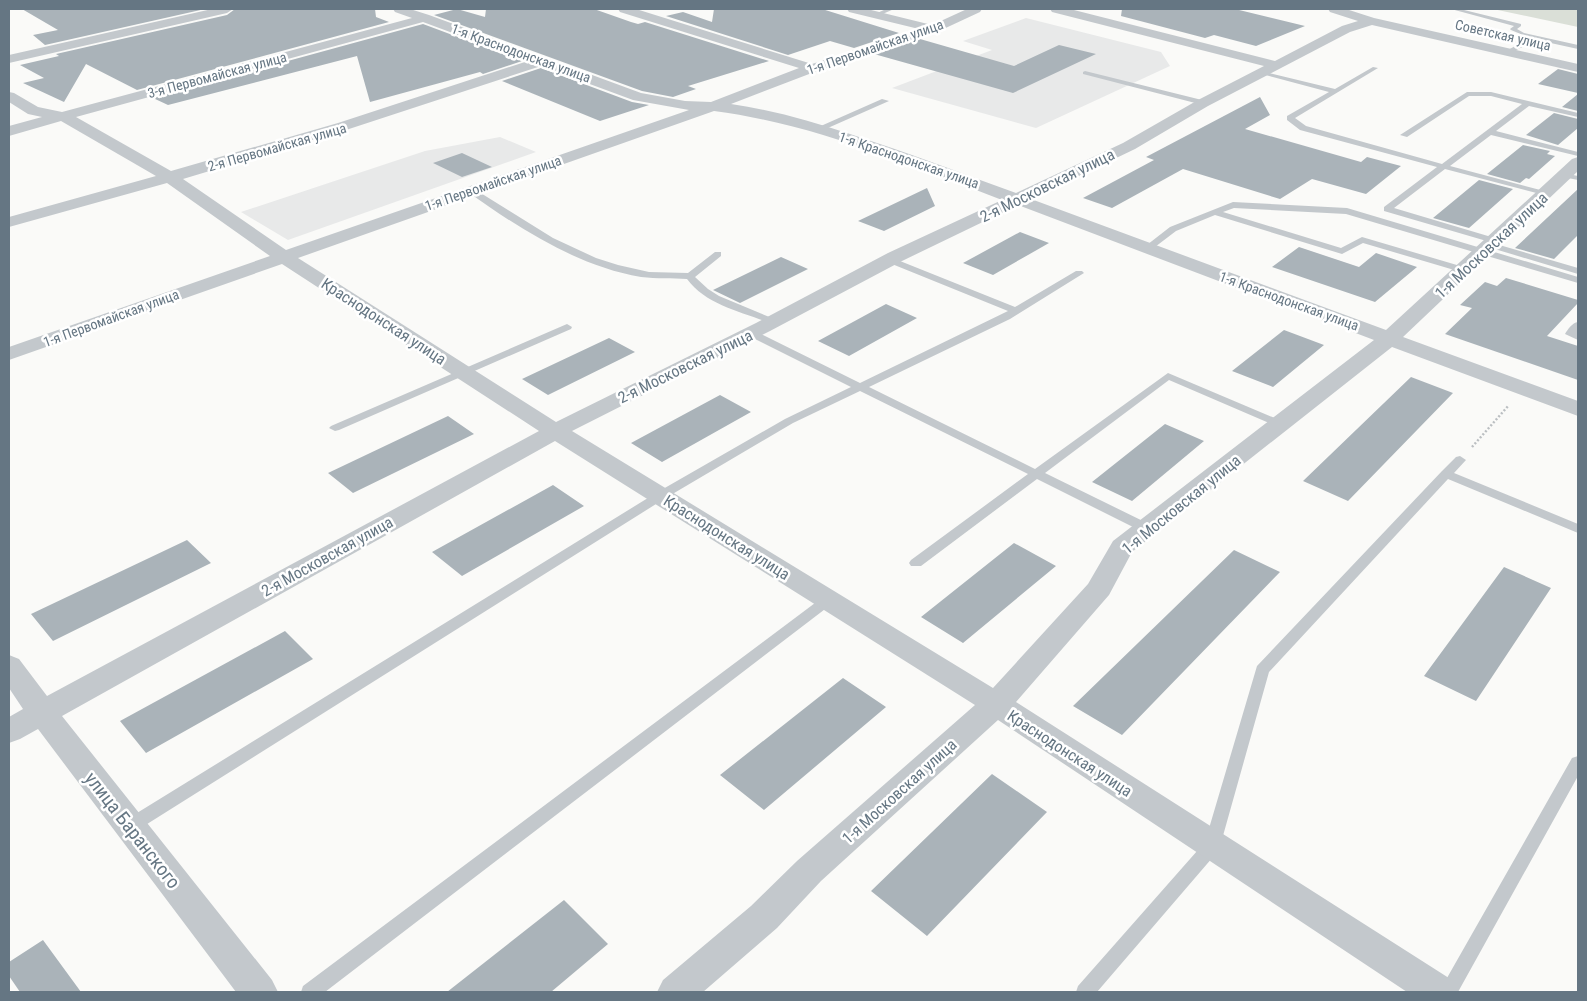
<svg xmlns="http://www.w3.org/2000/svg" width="1587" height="1001" viewBox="0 0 1587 1001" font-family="'Roboto Condensed',sans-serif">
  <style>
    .built { fill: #e8e9e9 }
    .green { fill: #dadfd7 }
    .building { fill: #aab3b9 }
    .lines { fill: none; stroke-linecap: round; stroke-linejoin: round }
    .path { stroke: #bbbfc2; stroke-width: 2.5; stroke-dasharray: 2 2; stroke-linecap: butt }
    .lane { fill: #c3c8cc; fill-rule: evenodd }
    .street { fill: #c3c8cc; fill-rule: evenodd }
    .labels { text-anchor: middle; stroke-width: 5; stroke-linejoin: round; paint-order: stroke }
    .far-street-label { font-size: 14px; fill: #657683; stroke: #fff }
    .street-label { font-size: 16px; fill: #657683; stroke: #fff }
    .near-street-label { font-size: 19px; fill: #657683; stroke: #fff }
  </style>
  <rect width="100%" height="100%" fill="#fafaf8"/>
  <path class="built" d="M1026,18L1161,52L1170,66L1036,128L892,88L992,50L963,41Z
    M500,137L536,152L288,240L241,212L425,151Z"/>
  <path class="green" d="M1493,9H1578V27Z"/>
  <path class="building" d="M22,9H205L45,45L33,35L58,30Z
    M235,9H375L376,17L389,22L137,90L86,64L64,102L23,83L44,78L20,65L59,56L56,54L227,15Z
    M457,9L485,17L486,9H594L631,22L638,24L645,22L769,61L688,86L696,89L673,97L642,91L434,15Z
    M714,9H822L899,33L854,48L830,41L788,55L666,16L683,12L712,22Z
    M1122,9H1235L1305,26L1256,46L1214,35L1205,38L1121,16Z
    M423,24L522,61L483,74L480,72L370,102L357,56L168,105L153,98Z
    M920,39L1014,66L1059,45L1096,54L1013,93L874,54Z
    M541,68L632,102L649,105L600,121L502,81Z
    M1558,69L1578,74V93L1538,84Z
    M1578,94V111L1562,107Z
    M1260,97L1270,115L1245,129L1361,162L1367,157L1401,166L1366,194L1312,179L1280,199L1183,169L1112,208L1083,198L1154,160L1146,157Z
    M1554,113L1578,119V128L1558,145L1526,135Z
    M1523,145L1550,151L1547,154L1555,156L1529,179L1526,178L1520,183L1487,174Z
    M462,153L492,167L462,177L433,163Z
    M1479,180L1513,189L1469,228L1433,218Z
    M927,188L935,206L884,231L858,221Z
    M1578,189V235L1554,259L1515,248Z
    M1020,232L1049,243L993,275L963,263Z
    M1299,247L1359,267L1376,253L1417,267L1375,302L1272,267Z
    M781,257L808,269L740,303L713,290Z
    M1506,278L1578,300V303L1547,336L1578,346V380L1445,334L1472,308L1460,305L1485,282L1497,286Z
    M886,304L917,318L849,356L818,341Z
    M1284,330L1324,345L1273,387L1232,371Z
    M609,338L635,352L548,395L522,379Z
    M1411,377L1453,393L1348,501L1303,481Z
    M720,395L751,412L662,462L631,443Z
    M448,416L474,434L353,493L328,473Z
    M1165,424L1204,441L1132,501L1092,482Z
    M553,485L584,506L462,576L432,552Z
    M187,540L211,563L53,641L31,614Z
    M1014,543L1056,566L963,643L921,617Z
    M1234,550L1280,572L1122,735L1073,706Z
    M1504,567L1551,588L1476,701L1424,676Z
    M285,631L313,659L146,753L120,721Z
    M843,678L886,707L764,810L720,775Z
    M992,774L1047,812L927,936L871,891Z
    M564,900L608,944L551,992H447Z
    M43,940L81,992H20L9,976V962Z"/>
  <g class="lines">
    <path class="path" d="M1472,447L1509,405"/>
    <path class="lane" d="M886,9H894L878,16L873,15Z
      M1451,9H1460L1521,24V26L1517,29L1524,33L1578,45V49L1537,40L1510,53H1506V51L1530,38L1511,30L1510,29L1514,26Z
      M1373,67L1378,68L1295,118L1306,126L1442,164L1522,104L1491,96H1469L1407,137L1400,135L1467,92H1491L1578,113V117L1529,106L1496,131L1578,152V156L1491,135L1450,166L1548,192V196L1445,169L1394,208L1498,239L1500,241L1496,244L1578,268V274L1488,247L1486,245L1490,242L1384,211V207L1437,167L1300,130L1287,120V116L1329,92L1258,73L1261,71L1335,89Z
      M1085,71L1206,101L1207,103L1203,105L1083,74V72Z
      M882,99L889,101L821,131L814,129Z
      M1563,173L1578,176V180L1563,177Z
      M471,187L553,238L596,258L618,265L649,272L688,273L715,252H721V256L695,277L708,289L719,296L779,321L774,324L770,323C742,312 706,305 687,279C672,278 657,279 641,277C577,266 520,229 468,192L467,190Z
      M1233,202L1347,208L1578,277V283L1346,214L1234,208L1223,212L1341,248L1362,237L1467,268L1469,270L1467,272H1461L1363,243L1342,254L1215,215L1176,231L1151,250L1148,251L1143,248L1170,227Z
      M890,257L1015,307L1076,271H1082L1084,273L1010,319L869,387L1035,469L1168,373L1284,422L1286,424L1280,427L1276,426L1169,380L1045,473L1151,525L1152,528L1151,531H1141L1037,479L921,566H911L909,563L911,560L1028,474L860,391L793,423L664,499L136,831L130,833L124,831L122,826L124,821L656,493L785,419L851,387L747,335L746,333L747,331H755L860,383L1008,311L887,262L885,260Z
      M1578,322L1577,333L1578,334V340L1565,334C1568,329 1572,323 1578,322Z
      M567,324L572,327L571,329L339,430L335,431L329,428L331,426Z
      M1460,456L1466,460L1454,473L1578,524V533L1448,479L1269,672L1219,850L1097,992H1076L1078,986L1205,842L1257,666L1442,471L1456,457Z
      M828,595L833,597L835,600L833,603L325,992H301L303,986L823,597Z
      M1578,756V776L1458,992H1439L1572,758Z"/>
    <path class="street" d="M212,9H233L227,13L9,63V55Z
      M393,9H410L429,15L641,93L685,101L711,102L799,68L620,12L618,9H636L812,64L919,29L849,12L847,9H867L932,25L967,9H982L980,12L937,32L817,71L731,104C772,110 811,121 850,134C906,152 961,173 1016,193L1123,143L1198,100L1264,66L1052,12L1050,9H1070L1275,61L1342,26L1358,21L1330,12L1328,9H1346L1374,18L1578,64V72L1372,25L1350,32L1208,106L1135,149L1031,199L1386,330L1572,159L1578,157V171L1403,337L1578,401V416L1392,347L1132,552L1109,595L1016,702L1452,980L1458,992H1407L998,720L821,881L777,928L703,992H657L663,980L751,906L797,861L975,705L555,441L62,716L272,980L278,992H236L38,729L20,739L9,743V717L23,709L9,688V655L19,659L47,696L539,431L282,264L9,360V347L270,256L167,183L9,227V217L156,176L61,121L9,136V126L42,117L28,114L9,102V92L14,93L38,107L62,112L412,18L395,12ZM423,22L528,61L338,123L171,171L76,117ZM541,66L633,100L689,110L286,250L183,179L349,129ZM714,111C814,124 908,164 1002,200L888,253L756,323L556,422L298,258ZM1018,205L1374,340L1113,541L1088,584L993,688L572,431L770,331L902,261Z"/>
  </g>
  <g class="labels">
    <g class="far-street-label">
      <text transform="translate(1503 35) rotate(13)" y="5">Советская улица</text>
      <text transform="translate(875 47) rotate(-19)" y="5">1-я Первомайская улица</text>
      <text transform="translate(521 53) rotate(20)" y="5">1-я Краснодонская улица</text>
      <text transform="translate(217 75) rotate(-15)" y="5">3-я Первомайская улица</text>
      <text transform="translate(277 147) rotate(-16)" y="5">2-я Первомайская улица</text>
      <text transform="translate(909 160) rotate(19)" y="5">1-я Краснодонская улица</text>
      <text transform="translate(493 183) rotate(-19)" y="5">1-я Первомайская улица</text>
      <text transform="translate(1289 301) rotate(20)" y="5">1-я Краснодонская улица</text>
      <text transform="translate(111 318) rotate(-20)" y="5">1-я Первомайская улица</text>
    </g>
    <g class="street-label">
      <text transform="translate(1047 185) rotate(-26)" y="6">2-я Московская улица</text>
      <text transform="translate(1491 245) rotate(-43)" y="6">1-я Московская улица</text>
      <text transform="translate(384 321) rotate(33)" y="6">Краснодонская улица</text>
      <text transform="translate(685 366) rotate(-26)" y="6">2-я Московская улица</text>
      <text transform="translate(1181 504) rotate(-39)" y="6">1-я Московская улица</text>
      <text transform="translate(727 537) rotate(32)" y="6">Краснодонская улица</text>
      <text transform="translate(327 556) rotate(-29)" y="6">2-я Московская улица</text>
      <text transform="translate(1070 753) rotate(33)" y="6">Краснодонская улица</text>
      <text transform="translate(899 791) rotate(-42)" y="6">1-я Московская улица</text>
    </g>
    <g class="near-street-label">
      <text transform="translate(133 830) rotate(52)" y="7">улица Баранского</text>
    </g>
  </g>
  <rect width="1587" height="1001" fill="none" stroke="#657683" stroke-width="20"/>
</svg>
